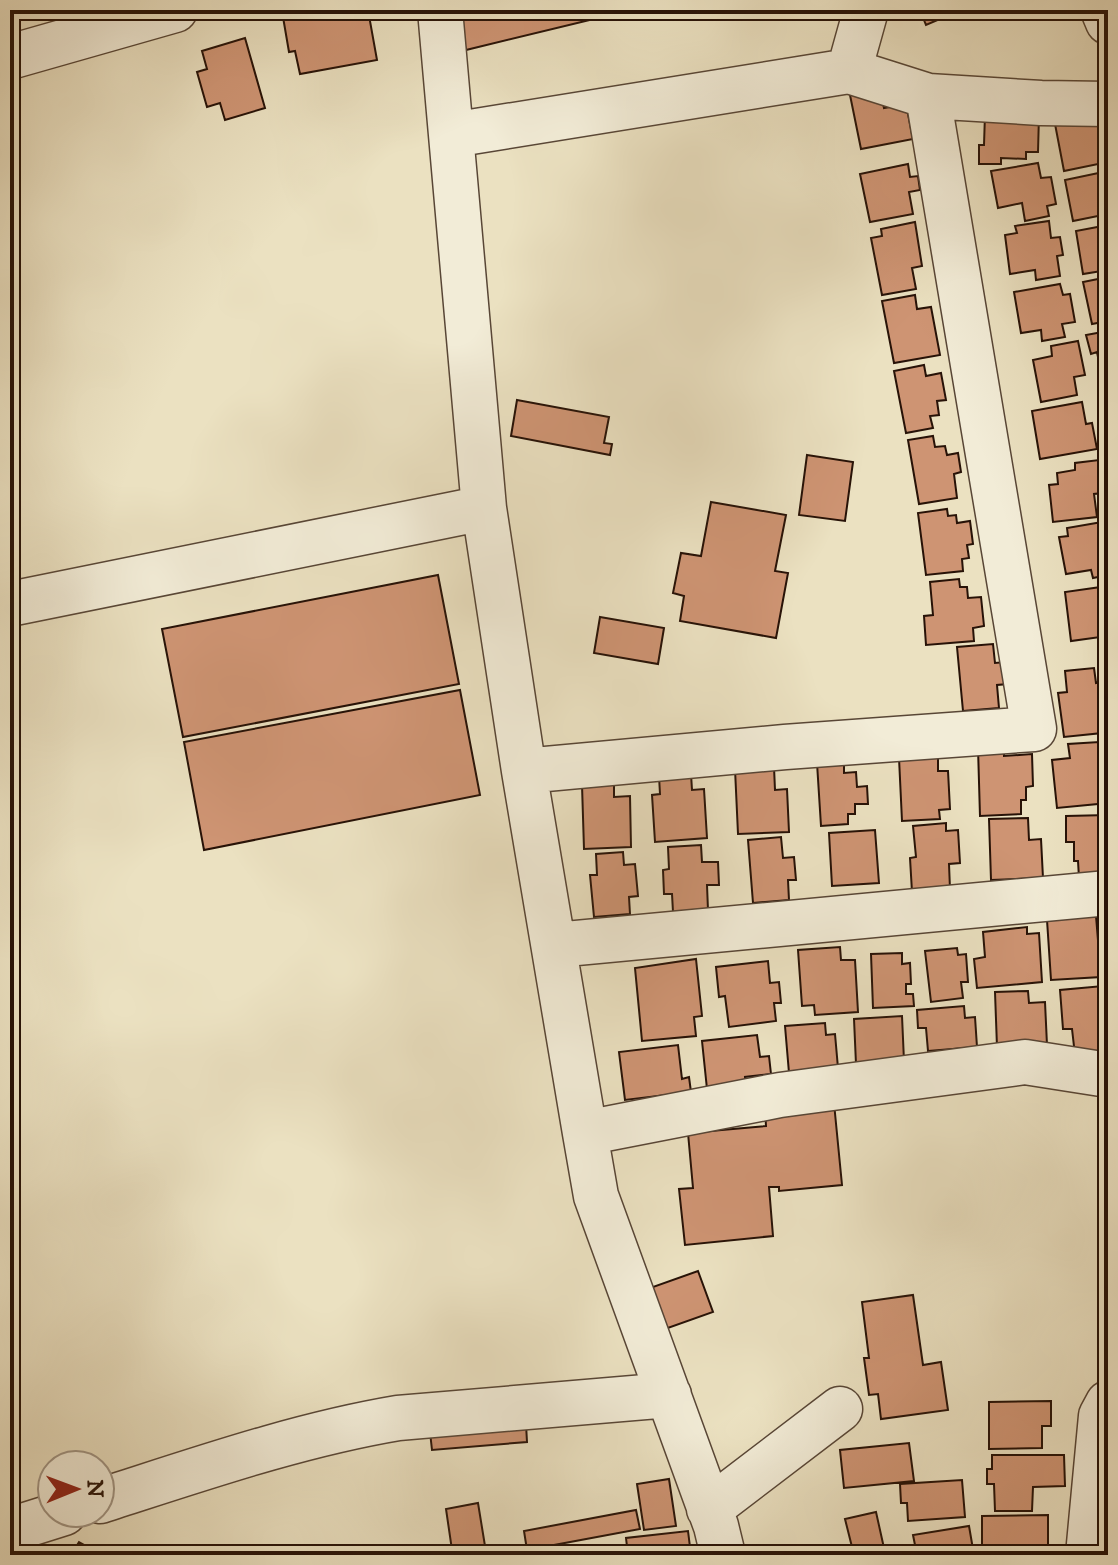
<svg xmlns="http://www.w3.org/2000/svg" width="1118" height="1565" viewBox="0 0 1118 1565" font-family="'IM FELL DW Pica',serif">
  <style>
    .building { fill: #ce9473; stroke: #271207; stroke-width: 2 }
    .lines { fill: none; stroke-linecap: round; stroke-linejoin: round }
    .minor-casing { stroke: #584636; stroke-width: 47 }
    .minor { stroke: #f2ecd7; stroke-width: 44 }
  </style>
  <rect width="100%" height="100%" fill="#ebe1c1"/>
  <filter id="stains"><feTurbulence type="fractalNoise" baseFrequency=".0025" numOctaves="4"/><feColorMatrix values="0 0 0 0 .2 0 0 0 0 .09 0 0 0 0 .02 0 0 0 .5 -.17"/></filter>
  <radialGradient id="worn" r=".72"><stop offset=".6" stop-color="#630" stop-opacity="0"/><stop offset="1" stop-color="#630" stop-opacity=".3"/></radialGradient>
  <path class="building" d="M299,10H368L377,60L300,74L295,51L289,52L283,17L300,14Z
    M456,10H631L466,50Z
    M920,10H961L926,25Z
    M245,38L265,108L225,120L220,103L207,107L197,72L207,69L202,51Z
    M880,89L884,108L906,104L913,139L861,149L850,95Z
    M985,114L1039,115L1038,152H1026V159L1001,158V164H979V145H984Z
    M1055,124H1108V162L1064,171Z
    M1038,163L1041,178L1051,177L1056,204L1047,206L1049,216L1025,221L1022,203L998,208L991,171Z
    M908,164L910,177L918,176L920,190L909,192L913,214L870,222L860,174Z
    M1108,171V214L1073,221L1065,180Z
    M1049,221L1051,238L1060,237L1063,255L1057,256L1060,276L1036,280L1035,270L1010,274L1005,235L1017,233L1015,226Z
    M915,222L922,266L912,268L916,289L882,295L871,238L882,236L881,229Z
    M1108,225V270L1083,274L1076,231Z
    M1108,277V321L1092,324L1083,282Z
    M1060,284L1063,295L1070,294L1075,322L1062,324L1065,337L1042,341L1041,330L1021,333L1014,292Z
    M915,295L917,309L931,307L940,355L894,363L882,301Z
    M1108,331V375L1102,377L1097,352L1091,354L1086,335Z
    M1078,341L1085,375L1074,377L1077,395L1041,402L1033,360L1052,356L1051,346Z
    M924,365L926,376L941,373L946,400L937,401L939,415L930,416L933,428L906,433L894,371Z
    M1108,384V411H1106L1102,385Z
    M517,400L609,417L604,443L612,444L610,455L511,436Z
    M1082,402L1086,424L1092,423L1097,449L1040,459L1032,411Z
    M933,436L935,447L945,446L947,455L958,453L961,472L954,474L957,498L919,504L908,440Z
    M807,455L853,462L845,521L799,515Z
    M1099,460L1103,493L1094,494L1097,517L1053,522L1049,485L1058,484L1057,473L1075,470V463Z
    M711,502L786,515L775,571L788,573L776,638L680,621L684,596L673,593L681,553L701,556Z
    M947,509L948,516L956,515L957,523L970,521L973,544L967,545L969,558L962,559L963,571L926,575L918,513Z
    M1108,521V575L1093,578L1091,570L1066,574L1059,537L1068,536L1067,528Z
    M438,575L459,684L183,737L162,629Z
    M959,579L960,587H967L968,598L981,597L984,626L973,628L974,641L926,645L924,616L933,615L930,582Z
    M1108,586V636L1071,641L1065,592Z
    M600,617L664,628L658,664L594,653Z
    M993,644L995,663L1006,662L1008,684L997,685L999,708L963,711L957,647Z
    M1094,668L1096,683L1102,682L1106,713L1100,714L1102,733L1064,737L1058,693L1067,692L1065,671Z
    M460,690L480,795L204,850L184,742Z
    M1099,742L1101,764H1108V803L1057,808L1052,760L1070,758L1068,744Z
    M978,748H1004V756L1032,754L1033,786L1026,787V800H1021V814L980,816Z
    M938,756V771H948L950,809L939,810L940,819L902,821L899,758Z
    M844,762V773L856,772L857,787L867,786L868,804H855V814H848V824L821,826L817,763Z
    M774,767L775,790L787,789L789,832L738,834L735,769Z
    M691,774L692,790L704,789L707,838L655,842L652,795L660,794L659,776Z
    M582,785H614V797L630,796L631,847L584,849Z
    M1108,815V877L1079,878L1078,861H1074V842H1066V816Z
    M1028,818L1029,840L1041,839L1043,878L991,880L989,819Z
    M946,823V831L958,830L960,863L949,864L950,889L912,892L910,858L916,857L913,826Z
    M875,830L879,883L832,886L829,833Z
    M781,837L783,858L794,857L796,880H788L789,900L753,903L748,840Z
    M701,845L702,862H718L719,885H707L708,910L673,912L672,894H664L663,870L669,869L668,847Z
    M623,852L624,865L635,864L638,896L629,897L630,914L594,917L590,875H597L596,854Z
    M1096,916L1101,977L1051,980L1047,920Z
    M1027,927V934L1039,933L1042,982L977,988L974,959L985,957L983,932Z
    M840,947L841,960H855L858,1012L815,1015L814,1005L802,1006L798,950Z
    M957,948L958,955L966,954L968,982H961L963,998L931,1002L925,951Z
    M902,953V964L910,963L911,984H906V994H913L914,1006L873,1008L871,954Z
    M696,959L702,1016L694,1017L696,1036L642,1041L635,968Z
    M768,961L770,983L779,982L781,1003H774L776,1021L729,1027L725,996L719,997L716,967Z
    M1103,986L1108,1024V1052L1075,1055L1072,1029H1063L1060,990Z
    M1028,991L1029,1003L1045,1002L1047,1045L997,1047L995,992Z
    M964,1006L965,1018L975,1017L977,1047L928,1051L926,1028H918L917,1010Z
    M902,1016L904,1061L856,1064L854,1019Z
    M825,1023L826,1035L835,1034L838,1068L789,1073L785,1026Z
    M757,1035L760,1057L769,1056L771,1074L745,1077L746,1085L707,1089L702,1041Z
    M678,1045L682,1079L689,1077L691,1092L625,1100L619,1052Z
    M834,1103L842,1185L779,1191V1187H769L773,1236L685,1245L679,1189L693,1188L688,1133L766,1126L765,1110Z
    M698,1271L713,1312L665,1329L650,1288Z
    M913,1295L923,1365L941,1362L948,1410L881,1419L878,1394L869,1395L864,1358H869L862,1302Z
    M1051,1401V1426H1042V1448L989,1449V1402Z
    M526,1424L527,1442L432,1450L430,1432Z
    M909,1443L914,1481L844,1488L840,1450Z
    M992,1455H1064L1065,1486L1033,1487L1032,1511H995L994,1484H987V1469H992Z
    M669,1479L676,1526L644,1530L637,1484Z
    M962,1480L965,1517L908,1521L907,1503H901L900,1484Z
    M478,1503L485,1546L452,1550L446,1509Z
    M636,1510L640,1529L527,1550L524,1531Z
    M876,1512L884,1548L877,1550L878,1555H854L845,1519Z
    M1048,1515V1555L982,1553V1516Z
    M969,1526L974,1555H917L913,1535Z
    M688,1531L691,1555H628L626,1538Z
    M79,1542L102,1555H71Z"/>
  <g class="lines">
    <defs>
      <path id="minor" d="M440,10L484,508L524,771L585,1133L596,1196L716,1526L723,1555
        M1103,10L1108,22
        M10,57L175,10
        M849,71L866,10
        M452,135L849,71L928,96L1041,103L1108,104
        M10,604L484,508
        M524,771L785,747L1034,729L928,96
        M555,945L1108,893
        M585,1133L780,1095L1025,1062L1108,1075
        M100,1501C197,1470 297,1435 398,1418L669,1395
        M709,1509L840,1409
        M10,1530L64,1513
        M1088,1555L1101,1416L1108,1403"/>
    </defs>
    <use href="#minor" class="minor-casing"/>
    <use href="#minor" class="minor"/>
  </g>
  <rect width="1118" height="1565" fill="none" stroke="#ebe1c1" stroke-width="40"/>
  <rect x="12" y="12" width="1094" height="1541" fill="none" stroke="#271207" stroke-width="4"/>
  <rect x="20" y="20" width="1078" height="1525" fill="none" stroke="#271207" stroke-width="2"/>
  <g transform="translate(76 1489) rotate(89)"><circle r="38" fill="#f2ecd7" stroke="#a19584" stroke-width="2"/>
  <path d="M0-6L14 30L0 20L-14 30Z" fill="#8f2418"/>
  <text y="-12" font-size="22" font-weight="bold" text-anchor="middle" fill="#271207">N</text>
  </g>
  <rect width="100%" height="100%" filter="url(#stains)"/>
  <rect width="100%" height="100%" fill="url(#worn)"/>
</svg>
